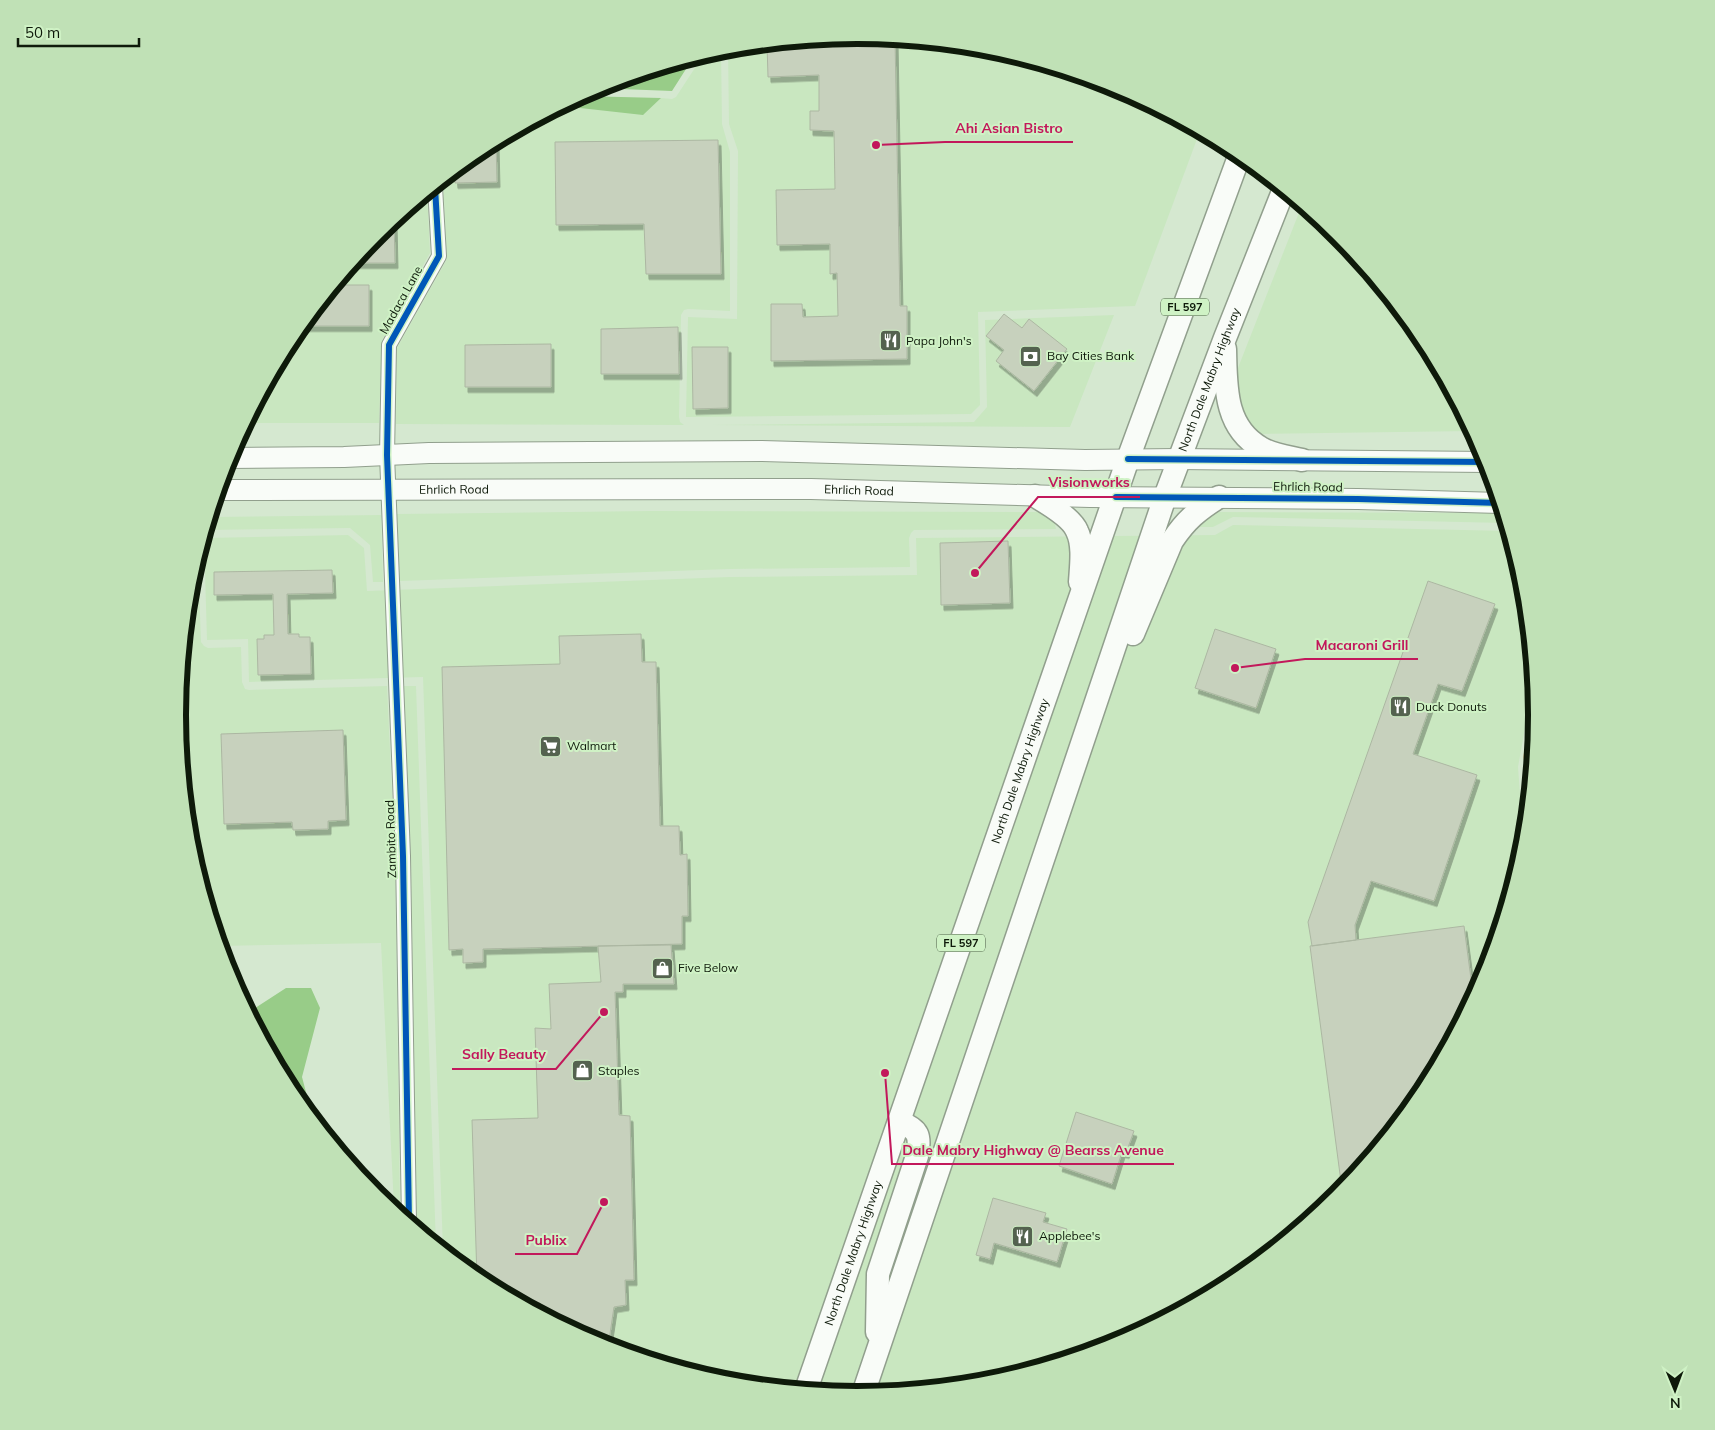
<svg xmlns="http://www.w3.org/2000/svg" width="1715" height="1430" viewBox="0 0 1715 1430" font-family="Mulish,sans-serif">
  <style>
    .built { fill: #c9e7c0 }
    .green { fill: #ddcfa0 }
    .water { fill: #98cc88 }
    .building { fill: #c7d1bd; stroke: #acb7a2; filter: url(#shadow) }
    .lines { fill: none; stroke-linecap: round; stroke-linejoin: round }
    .minor-casing { stroke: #919f8d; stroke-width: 16 }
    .secondary-casing { stroke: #919f8d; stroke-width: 22 }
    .primary-casing { stroke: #919f8d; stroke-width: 25 }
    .minor { stroke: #f9fcf8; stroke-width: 14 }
    .secondary { stroke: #f9fcf8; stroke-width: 20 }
    .primary { stroke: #f9fcf8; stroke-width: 22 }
    .cycleway-casing { stroke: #cff2c5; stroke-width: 9 }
    .cycleway { stroke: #0057b8; stroke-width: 6 }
    .labels { text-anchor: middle; stroke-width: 4; stroke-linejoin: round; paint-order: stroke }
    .shield { fill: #cff2c5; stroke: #485b42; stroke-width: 1 }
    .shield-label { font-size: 11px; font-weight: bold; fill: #0e1a0a }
    .street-label { font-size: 12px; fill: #0e1a0a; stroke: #cff2c5 }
    .poi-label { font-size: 12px; fill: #0e1a0a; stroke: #cff2c5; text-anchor: start }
    .rim { fill: none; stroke: #0e1a0a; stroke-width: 6 }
    .leader { fill: none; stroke: #c2185b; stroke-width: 2 }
    .callout-dot { fill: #c2185b; stroke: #cff2c5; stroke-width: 2 }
    .callout-label { font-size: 14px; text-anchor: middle; font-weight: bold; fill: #c2185b; stroke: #cff2c5; stroke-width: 4; stroke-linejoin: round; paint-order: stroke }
  </style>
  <defs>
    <filter id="shadow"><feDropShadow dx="3" dy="5.5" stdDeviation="0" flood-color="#0004"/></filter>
  </defs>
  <rect width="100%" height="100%" fill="#d5e8d0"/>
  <path class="built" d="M858,35L990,48L1118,87L1200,131L1135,306L978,312L980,405L971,414L686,417L688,317L737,319L738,151L729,124L728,48Z
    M721,49L722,124L730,152V311L688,309L684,310L681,315L679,417L680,422L684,425L396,424L397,348L446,261L447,255L443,180L480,149L562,106L643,114L661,98L672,99L676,97L704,54Z
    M427,193L430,253L382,340L379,423H246L292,337L377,234Z
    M1302,205L1339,234L1423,337L1473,431L1257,434L1241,413L1234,378Z
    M1114,315L1070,427L710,425L974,422L987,407L985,320Z
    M651,511L1045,512L1053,516L1056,529L914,530L911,533L909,538L910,567L729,569L400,581L397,514Z
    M1213,512L1503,513L1506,523L1233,517L1213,527H1192Z
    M381,515L383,582H373L370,545L350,528L206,530L211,517Z
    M1233,525L1509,531L1524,583L1534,678L1518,767L1524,848L1486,975L1423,1093L1338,1196L1235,1281L1117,1343L990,1382L857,1395L725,1382L597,1343L479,1280L443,1250L423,677L249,682L248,639L207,640L204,538L348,535L364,548L367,591L729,577L917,575L916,538L1215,535Z
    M198,558L201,642L204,646L208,648L241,647L242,682L245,689L249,690L387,686L395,857L400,1207H394L381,943L220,946L191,847L178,715L191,582Z
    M404,686H416L436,1245L417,1229L411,856Z"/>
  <path class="green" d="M1536,701L1537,715L1531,780L1523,757Z"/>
  <path class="water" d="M693,58L672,91L595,88L598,87Z
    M581,96L661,98L643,115L562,106Z
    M286,988H311L320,1008L302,1077L307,1096L330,1129L333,1143L292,1093L249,1012Z"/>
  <path class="building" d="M858,35L895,39L900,306H907V359L771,361V304H802L803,317L838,316L837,273L830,274V244L777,245L776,190L835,189L834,131L810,130V111H819V75L768,77L767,44Z
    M718,140L721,274H646L644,224L556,225L555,142Z
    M496,141L497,182L455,183L454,171L480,149Z
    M394,220L395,263H353L377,234Z
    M335,285H369V326H301Z
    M1004,314L1022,328L1029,319L1067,349L1034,391L996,361L1004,350L986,336Z
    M678,327L679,374H601V329Z
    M551,344V387H465V345Z
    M692,347H728V408L693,409Z
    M1008,541L1010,603L941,605L940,543Z
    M332,570L333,593L287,594L288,634H299V637H310L311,674L258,675L257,639H264V635H274L273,594L214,595V572Z
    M1428,581L1495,604L1462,691L1438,684L1413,754L1477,775L1434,901L1371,881L1355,925L1356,940L1312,946L1308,922Z
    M1215,629L1276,649L1256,708L1195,688Z
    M641,634L642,662H656L660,826H679L680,855L687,854L688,916H682V944L483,949V962L463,963V949L449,950L442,667L560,664L559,636Z
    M343,730L346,820L328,821V829L293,830L292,822L224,824L221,734Z
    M1464,926L1473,994H1476L1423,1093L1350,1181L1341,1182L1310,946Z
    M671,945L674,984H623V992H615L619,1115L630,1116L634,1280H625L626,1305L614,1307L608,1347L597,1343L539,1312L540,1303H522L477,1278L472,1120L538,1118L535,1028L551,1029L549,984L601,982L598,946Z
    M1076,1112L1134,1131L1126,1153L1122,1152L1112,1184L1059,1166Z
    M993,1198L1046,1213L1043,1222L1067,1229L1057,1262L994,1243L990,1259L976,1255Z"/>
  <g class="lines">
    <defs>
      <path id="minor" d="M409,1222L403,856L387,455L389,345L439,256L435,187"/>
      <g id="secondary">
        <path d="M228,458L344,457L429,453L761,451L1085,460L1178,459L1488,462"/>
        <path id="s1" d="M219,490L811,489L1090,497L1358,499L1500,503"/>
      </g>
      <g id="primary">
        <path d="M1225,349C1226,386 1224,427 1261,448C1272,455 1289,457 1302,460"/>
        <path d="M1035,496C1047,503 1072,518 1077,531C1084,545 1081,566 1080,582"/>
        <path d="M1133,634L1172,541C1186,520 1198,510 1219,497"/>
        <path d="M877,1332L878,1274L917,1156C921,1136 919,1129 899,1122"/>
        <path id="s2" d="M806,1390L1128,459L1240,154"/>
        <path id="s3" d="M863,1394L1165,497L1225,338L1284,189"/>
      </g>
    </defs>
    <use href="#minor" class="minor-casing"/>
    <use href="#secondary" class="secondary-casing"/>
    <use href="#primary" class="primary-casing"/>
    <use href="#minor" class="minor"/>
    <use href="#secondary" class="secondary"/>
    <use href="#primary" class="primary"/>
    <defs>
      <path id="cycleway" d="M1128,459L1488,462
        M1116,497L1358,499L1500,503
        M409,1222L403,856L387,455L389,345L439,256L435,187"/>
    </defs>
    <use href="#cycleway" class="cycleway-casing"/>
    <use href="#cycleway" class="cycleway"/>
  </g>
  <defs>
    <symbol id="restaurant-square" viewBox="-11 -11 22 22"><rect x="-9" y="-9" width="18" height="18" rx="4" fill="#54624f" stroke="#cff2c5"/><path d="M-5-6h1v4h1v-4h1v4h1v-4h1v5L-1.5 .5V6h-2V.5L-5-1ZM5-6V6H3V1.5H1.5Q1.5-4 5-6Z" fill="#fff"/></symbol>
    <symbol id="bank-square" viewBox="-11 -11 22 22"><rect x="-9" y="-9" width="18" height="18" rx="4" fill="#54624f" stroke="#cff2c5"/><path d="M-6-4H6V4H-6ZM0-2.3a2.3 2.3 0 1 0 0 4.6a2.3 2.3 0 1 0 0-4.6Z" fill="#fff"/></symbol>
    <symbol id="supermarket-square" viewBox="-11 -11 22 22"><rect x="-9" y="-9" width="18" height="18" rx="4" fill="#54624f" stroke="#cff2c5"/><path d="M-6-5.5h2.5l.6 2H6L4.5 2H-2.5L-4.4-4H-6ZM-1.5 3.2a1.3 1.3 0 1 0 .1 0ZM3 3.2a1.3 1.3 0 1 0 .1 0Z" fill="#fff"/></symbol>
    <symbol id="shop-square" viewBox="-11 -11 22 22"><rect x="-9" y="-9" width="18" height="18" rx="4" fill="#54624f" stroke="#cff2c5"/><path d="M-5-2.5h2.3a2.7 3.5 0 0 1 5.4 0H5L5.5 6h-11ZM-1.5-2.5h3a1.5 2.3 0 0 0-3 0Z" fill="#fff"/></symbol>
  </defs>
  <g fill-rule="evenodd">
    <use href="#restaurant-square" x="878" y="328" width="25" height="25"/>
    <use href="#bank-square" x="1018" y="344" width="25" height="25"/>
    <use href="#restaurant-square" x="1388" y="694" width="25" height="25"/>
    <use href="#supermarket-square" x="538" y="734" width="25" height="25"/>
    <use href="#shop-square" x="650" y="956" width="25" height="25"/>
    <use href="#shop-square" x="570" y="1058" width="25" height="25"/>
    <use href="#restaurant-square" x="1010" y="1224" width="25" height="25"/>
  </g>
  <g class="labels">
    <g class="shield">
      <rect x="1161" y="298.5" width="48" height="17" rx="4"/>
      <rect x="937" y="934.5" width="48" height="17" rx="4"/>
    </g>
    <g class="shield-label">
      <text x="1185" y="311">FL 597</text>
      <text x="961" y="947">FL 597</text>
    </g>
    <g class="street-label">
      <text transform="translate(401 300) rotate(-61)" y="4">Madaca Lane</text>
      <text dy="4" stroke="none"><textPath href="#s3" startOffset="1072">North Dale Mabry Highway</textPath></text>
      <text transform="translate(1308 487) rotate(1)" y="4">Ehrlich Road</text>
      <text dy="4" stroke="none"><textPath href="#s1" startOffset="235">Ehrlich Road</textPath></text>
      <text dy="4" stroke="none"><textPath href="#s1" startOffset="640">Ehrlich Road</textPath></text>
      <text dy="4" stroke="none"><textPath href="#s2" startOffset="655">North Dale Mabry Highway</textPath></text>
      <text transform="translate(391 839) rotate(-92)" y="4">Zambito Road</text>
      <text dy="4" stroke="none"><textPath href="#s2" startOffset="145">North Dale Mabry Highway</textPath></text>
    </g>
    <g class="poi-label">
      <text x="906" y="345">Papa John's</text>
      <text x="1047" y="360">Bay Cities Bank</text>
      <text x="1416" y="711">Duck Donuts</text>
      <text x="567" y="750">Walmart</text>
      <text x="678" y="972">Five Below</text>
      <text x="598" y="1075">Staples</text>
      <text x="1039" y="1240">Applebee's</text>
    </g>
  </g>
  <path d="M0 0H1715V1430H0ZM186 715a671 671 0 1 1 1342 0a671 671 0 1 1-1342 0Z" fill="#c0e1b6" fill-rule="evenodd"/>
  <path class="rim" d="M186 715a671 671 0 1 1 1342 0a671 671 0 1 1-1342 0Z"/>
  <path class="leader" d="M876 145L945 142H1073M975 573L1038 497H1140M1235 668L1305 659H1418M604 1012L556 1069H452M885 1073L892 1164H1174M604 1202L577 1254H515"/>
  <g class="callout-dot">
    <circle cx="876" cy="145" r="5"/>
    <circle cx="975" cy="573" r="5"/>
    <circle cx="1235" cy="668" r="5"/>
    <circle cx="604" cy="1012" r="5"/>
    <circle cx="885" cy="1073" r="5"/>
    <circle cx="604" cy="1202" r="5"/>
  </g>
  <g class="callout-label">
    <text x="1009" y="133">Ahi Asian Bistro</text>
    <text x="1089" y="487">Visionworks</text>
    <text x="1362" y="650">Macaroni Grill</text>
    <text x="504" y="1059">Sally Beauty</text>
    <text x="1033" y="1155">Dale Mabry Highway @ Bearss Avenue</text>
    <text x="546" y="1245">Publix</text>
  </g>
  <g transform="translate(1675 1390) rotate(179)" stroke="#cff2c5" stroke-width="4" paint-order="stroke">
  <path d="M0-4L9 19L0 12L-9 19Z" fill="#0e1a0a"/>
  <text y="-8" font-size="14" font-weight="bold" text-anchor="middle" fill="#0e1a0a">N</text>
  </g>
  <path d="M18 38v8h121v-8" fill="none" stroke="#0e1a0a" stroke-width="2.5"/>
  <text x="25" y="38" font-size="15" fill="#0e1a0a" stroke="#cff2c5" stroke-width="4" paint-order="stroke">50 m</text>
</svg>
